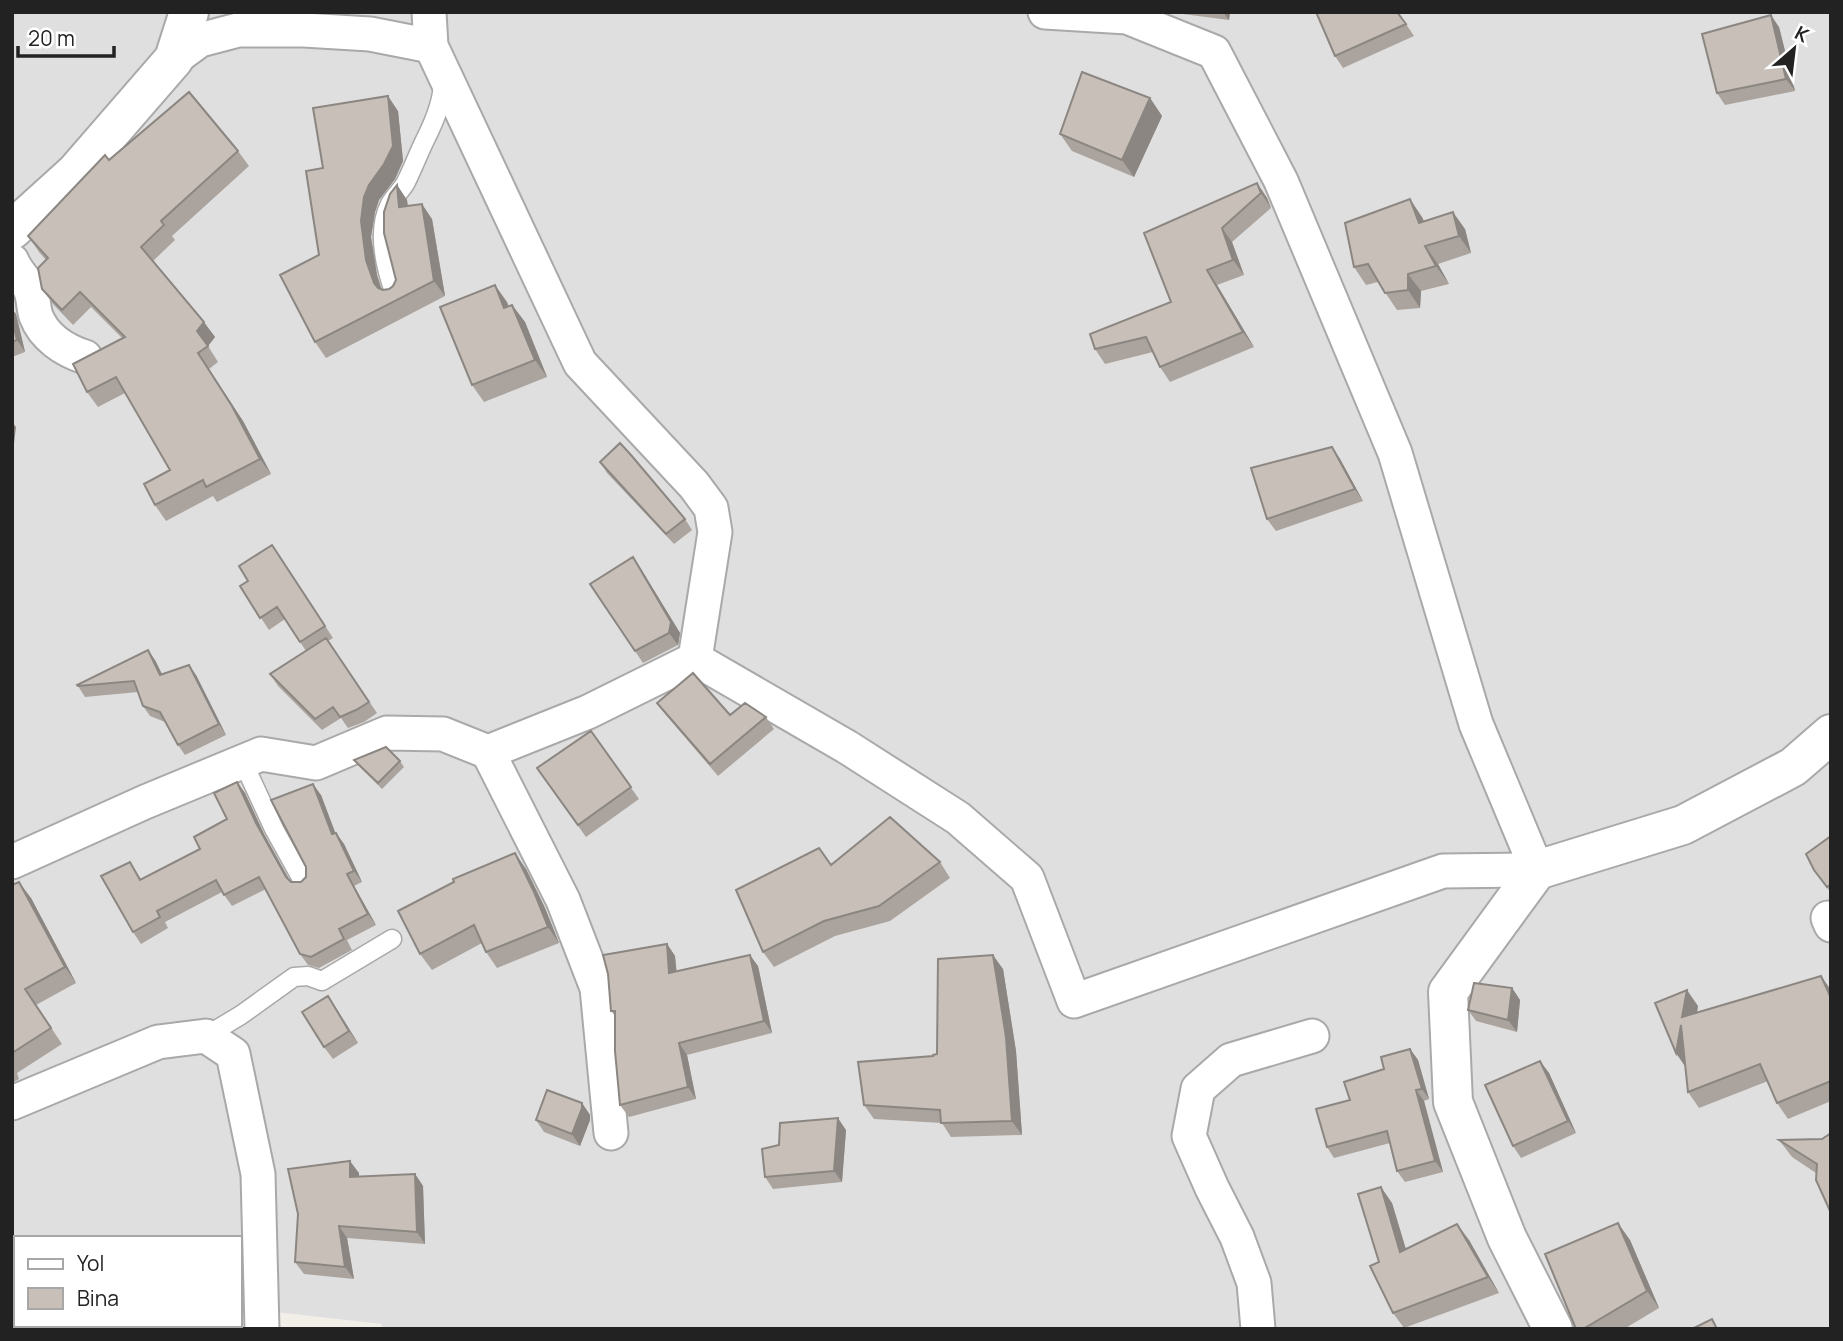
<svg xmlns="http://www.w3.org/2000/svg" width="1843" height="1341" viewBox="0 0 1843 1341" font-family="Manrope,sans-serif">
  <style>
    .residential { fill: #e0dfdf }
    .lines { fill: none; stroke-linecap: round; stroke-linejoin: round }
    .service-casing { stroke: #a9a9a9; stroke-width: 21 }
    .minor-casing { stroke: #a9a9a9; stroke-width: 37 }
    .tertiary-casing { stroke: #a9a9a9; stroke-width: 42 }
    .service { stroke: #fff; stroke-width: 18 }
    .minor { stroke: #fff; stroke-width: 33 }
    .tertiary { stroke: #fff; stroke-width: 38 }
    .wall { fill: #aba49e }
    .shaded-wall { fill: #8b8681 }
    .building { fill: #c7bfb8; stroke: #8b8681; stroke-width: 2 }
  </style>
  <rect width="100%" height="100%" fill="#f2efe9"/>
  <path class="residential" d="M12,12H1831V1329H381L382,1324L240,1308V1238H16V1283H12Z"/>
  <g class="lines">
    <defs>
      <path id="service" d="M395,294C385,267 376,231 390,204C394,196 402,190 406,182C413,168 419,152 426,138C435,120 443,101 443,81
        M243,762L274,829L304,883
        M206,1036L241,1015L294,977L308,976L322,981L392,939"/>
      <path id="minor" d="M429,12L431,46L580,363L694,485L711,508L715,532L695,659
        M174,59L200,40L238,30H304L370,34L431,46
        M12,261C16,272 25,279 30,289C34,297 33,307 36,316C44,337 64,350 85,357
        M488,752L563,900L597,988L611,1133
        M12,862L145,802L261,754L316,763L387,733L443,734L488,752L588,712L695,659L847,747L958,818L1027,878L1074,1001L1443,871L1537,870L1476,724L1395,453L1281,181L1214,52L1127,17L1045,12
        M1828,918L1831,925
        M12,1103L158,1042L206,1036L233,1054L258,1174L262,1329
        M1258,1329L1254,1283L1237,1237L1212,1188L1189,1136L1198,1089L1231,1060L1312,1036"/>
      <path id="tertiary" d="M12,230L76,172L174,59L189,12
        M1553,1329L1507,1238L1453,1102L1448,992L1537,870L1683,825L1793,767L1831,734"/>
    </defs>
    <use href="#service" class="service-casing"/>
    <use href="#minor" class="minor-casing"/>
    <use href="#tertiary" class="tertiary-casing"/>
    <use href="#service" class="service"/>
    <use href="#minor" class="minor"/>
    <use href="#tertiary" class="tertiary"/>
  </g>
  <path class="wall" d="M1167,12H1230L1229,20Z
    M1398,12L1414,36L1343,68L1335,56Z
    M1779,27L1795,91L1725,105L1717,93Z
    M1150,98L1162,116L1134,177L1072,151L1060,134Z
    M398,111L403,161L395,179L379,200L375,212L371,237L377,275L382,290L389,289L393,286L396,280L397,185L407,200L408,206L432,219L445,296L326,358L315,342L323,168Z
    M238,151L249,166L172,236L175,240L153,261L215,337L208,346L218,362L209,369L243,421L271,474L217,502L213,496L166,521L155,505L170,470L125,393L98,407L87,392L122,338L91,307L73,325L53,304L42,289L46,260L39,252L28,236L109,160Z
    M1257,183L1267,198L1271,208L1232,242L1244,275L1217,285L1254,347L1170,382L1160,367L1153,352L1105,364L1095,349L1171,302L1144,233Z
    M1422,217L1424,221L1465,229L1471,253L1438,264L1449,284L1421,291L1420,308L1397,310L1378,282L1366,285L1354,267Z
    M495,285L508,306L512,305L525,322L547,377L484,402L472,385Z
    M12,309L16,314L25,352L12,357Z
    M1332,447L1340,459L1363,501L1276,531L1267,519Z
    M600,462L685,519L692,530L674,544L607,473Z
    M280,556L333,638L328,641L377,713L364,722L348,728L341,718L322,730L278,686L270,674L306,651L285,619L269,630L240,586Z
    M633,557L641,569L680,633L678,645L643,663L590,584Z
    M155,660L162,675H196L226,735L185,755L178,745L165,722L150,716L143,706L138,692L85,697L78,686Z
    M657,703L730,715L766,717L774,729L718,776L666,715Z
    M591,731L639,799L586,837L537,768Z
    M354,760L400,761L404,767L382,789L359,766Z
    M237,782L245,793L264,834L291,882H301L306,877L321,795L335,833H336L344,844L362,882L354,886L376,925L347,940L352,950L319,968L308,965L300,954L266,889L232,906L222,892L165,922L168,928L141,944L133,932L130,862L141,879L200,849L227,819Z
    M1831,836V893L1814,870Z
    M940,862L950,878L890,921L835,936L774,967L763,952L831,865Z
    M526,869L545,908L559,943L497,968L486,952L482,943L432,970L420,954Z
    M12,885L31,898L76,983L36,1005L62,1044L17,1073L19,1079L12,1083Z
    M667,944L675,956L676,972L758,966L772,1033L687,1055L696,1099L629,1117L620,1105L615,1016L611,1011Z
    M1003,969L1016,1051L1022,1135L951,1137L942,1123L874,1119L864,1105L937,1054Z
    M1512,988L1520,1000L1517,1032L1476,1021L1468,1010Z
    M1831,990V1101L1788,1119L1777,1103L1768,1081L1699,1108L1688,1092L1685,1066L1676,1053L1698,1006L1697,1013Z
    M328,996L358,1043L333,1059L324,1047Z
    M1410,1049L1418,1060L1429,1099L1424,1101L1443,1172L1405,1182L1397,1171L1390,1143L1334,1158L1327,1147L1350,1100L1384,1069Z
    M1540,1061L1549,1073L1576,1133L1521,1158L1513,1146Z
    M582,1103L590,1115V1120L580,1146L544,1132L536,1120Z
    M846,1130L842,1182L773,1189L765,1177L779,1145Z
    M1822,1139L1816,1173L1792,1157L1779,1140Z
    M359,1173V1177L415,1174L423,1186L425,1244L347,1238L354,1279L304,1274L295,1262Z
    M1392,1203L1406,1249L1469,1240L1499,1293L1404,1328L1393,1313L1379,1262Z
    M1630,1240L1659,1308L1624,1329H1576Z"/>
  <path class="shaded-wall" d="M1223,12H1230L1229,20Z
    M1771,15L1779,27L1795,91L1786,79Z
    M388,96L398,111L403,161L395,179L379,200L375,212L371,237L377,275L384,298L374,283L366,260L361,221L364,197Z
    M1150,98L1162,116L1134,177L1122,160Z
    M1257,183L1267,198L1271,208L1261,193Z
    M397,185L407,200L409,222L399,207Z
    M1410,199L1422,217L1431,240L1419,223Z
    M422,204L432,219L445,296L434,281Z
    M1453,212L1465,229L1471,253L1459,236Z
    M1222,228L1232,242L1244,275L1233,260Z
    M1425,246L1438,264L1449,284L1436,266Z
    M1207,270L1217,285L1254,347L1243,332Z
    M1408,274L1421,291L1420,308L1408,290Z
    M495,285L507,302L516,325L504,308Z
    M512,305L525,322L547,377L535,360Z
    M12,309L16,314L25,352L17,340L12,320Z
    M204,322L215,337L208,346L197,331Z
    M198,353L243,421L271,474L260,459Z
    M12,422L16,427L12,460Z
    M1332,447L1340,459L1363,501L1355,489Z
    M633,557L641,569L680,633L678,645L669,633Z
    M148,650L155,660L168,686L160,675Z
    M189,665L196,675L226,735L219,724Z
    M237,782L245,793L264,834L294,889L286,877L256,823Z
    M313,784L321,795L340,845L332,834Z
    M336,833L344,844L362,882L354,871Z
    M515,853L526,869L545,908L559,943L548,927Z
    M347,874L354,886L376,925L368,914Z
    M19,882L31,898L76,983L65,967Z
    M667,944L675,956L678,985L669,973Z
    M750,955L758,966L772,1033L764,1021Z
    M993,955L1003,969L1016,1051L1022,1135L1012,1121Z
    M1821,976L1831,990V998Z
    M1512,988L1520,1000L1517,1032L1508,1020Z
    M1687,990L1698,1006L1693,1033L1682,1017Z
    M328,996L336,1008L358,1043L349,1031Z
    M1681,1025L1687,1069L1676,1053Z
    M679,1043L687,1055L696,1099L688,1087Z
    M1410,1049L1418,1060L1429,1099L1422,1089Z
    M1540,1061L1549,1073L1576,1133L1568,1121Z
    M1416,1090L1424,1101L1443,1172L1435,1161Z
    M582,1103L590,1115V1120L580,1146L572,1134Z
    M838,1118L846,1130L842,1182L834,1171Z
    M350,1161L359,1173V1189L350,1177Z
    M415,1174L423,1186L425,1244L417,1232Z
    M1381,1187L1392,1203L1411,1267L1400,1252Z
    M1618,1223L1630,1240L1659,1308L1647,1291Z
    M1457,1224L1469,1240L1499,1293L1488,1277Z
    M339,1226L347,1238L354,1279L345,1267Z"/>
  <path class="building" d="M1316,12H1397L1406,24L1335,56Z
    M1771,15L1786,79L1717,93L1702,34Z
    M1082,72L1150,98L1122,160L1060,134Z
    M189,92L238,151L161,221L164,225L141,247L204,322L197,331L208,346L198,353L232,406L260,459L206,487L203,480L155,505L144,484L170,470L116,377L87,392L73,364L125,337L80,292L62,310L42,289L38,268L48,258L28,236L105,155L109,160Z
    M388,96L393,146L384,164L369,185L364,197L361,221L366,260L374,283L378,288L383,290L389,289L393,286L396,280L384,233V212L390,194L397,185L399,207L422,204L434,281L315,342L280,275L319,255L306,171L323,168L313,108Z
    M1257,183L1261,193L1222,228L1233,260L1207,270L1243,332L1160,367L1146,337L1095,349L1090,334L1171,302L1144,233Z
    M1410,199L1419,223L1453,212L1459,236L1425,246L1436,266L1408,274V290L1385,293L1368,264L1354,267L1345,223Z
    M495,285L504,308L512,305L535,360L472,385L440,307Z
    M12,320L17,340L12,342Z
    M620,443L631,455L685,519L666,534L600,462Z
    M1332,447L1355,489L1267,519L1251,468Z
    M272,545L325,626L300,642L277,607L260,618L240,586L248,581L239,566Z
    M633,557L671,622L669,633L635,651L590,584Z
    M326,638L369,702L356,710L340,717L333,707L315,719L270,674Z
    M148,650L160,675L189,665L219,724L178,745L160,712L143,706L134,681L78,686L77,685Z
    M693,673L730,715L745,703L766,717L710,764L657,703Z
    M591,731L631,787L578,825L537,768Z
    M386,747L400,761L378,783L354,760Z
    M237,782L256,823L286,877L291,882H301L306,877V867L271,800L313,784L332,834L336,833L354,871L347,874L368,914L339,929L344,939L311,957L300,954L259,877L224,895L216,880L157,911L160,917L133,932L101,876L130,862L140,880L200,849L194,837L227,819L214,793Z
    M890,817L940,862L879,906L824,921L763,952L736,890L819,848L831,865Z
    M1831,836V884L1827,887L1814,870L1806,854Z
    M515,853L534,892L548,927L486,952L474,925L420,954L398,911L454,882L453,879Z
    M19,882L65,967L25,989L51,1028L12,1053V885Z
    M667,944L669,973L750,955L764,1021L679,1043L688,1087L620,1105L615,1051V1011H611L608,974L603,955Z
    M993,955L1006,1037L1012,1121L941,1123L940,1110L864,1105L858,1062L933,1056V1055L937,1054L938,959Z
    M1821,976L1831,998V1081L1777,1103L1760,1064L1688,1092L1681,1025L1676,1053L1655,1003L1687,990L1682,1017Z
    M1474,983L1512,988L1508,1020L1468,1010Z
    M328,996L349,1031L324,1047L302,1012Z
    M1410,1049L1422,1089L1416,1090L1435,1161L1397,1171L1387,1131L1327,1147L1316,1109L1350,1100L1344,1082L1384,1069L1381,1057Z
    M1540,1061L1568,1121L1513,1146L1485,1085Z
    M547,1090L582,1103V1108L572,1134L536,1120Z
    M838,1118L834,1171L765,1177L762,1149L779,1145L780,1123Z
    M1831,1133V1213L1816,1180L1817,1164L1779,1140L1822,1139Z
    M350,1161V1177L415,1174L417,1232L339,1226L345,1267L295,1262L298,1214L288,1169Z
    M1381,1187L1400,1252L1457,1224L1488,1277L1393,1313L1370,1266L1379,1262L1358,1194Z
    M1618,1223L1647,1291L1583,1329H1576L1545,1254Z
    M1712,1319L1717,1329H1692Z"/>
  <rect width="1843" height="1341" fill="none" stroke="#222222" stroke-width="28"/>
  <rect x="14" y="1236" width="228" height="91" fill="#ffffff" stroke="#a7a7a7" stroke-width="2"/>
  <rect x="28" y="1259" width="35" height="10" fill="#ffffff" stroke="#a7a7a7" stroke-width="2"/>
  <text x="77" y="1271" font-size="21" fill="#222222">Yol</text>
  <rect x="28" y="1288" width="35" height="21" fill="#c7bfb8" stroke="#a7a7a7" stroke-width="2"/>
  <text x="77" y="1306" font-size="21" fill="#222222">Bina</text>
  <g transform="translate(1794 49) rotate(28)" stroke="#ffffff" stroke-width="5" paint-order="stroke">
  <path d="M0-5L12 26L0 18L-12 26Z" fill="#222222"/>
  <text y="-10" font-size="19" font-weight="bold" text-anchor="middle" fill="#222222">K</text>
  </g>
  <path d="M18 46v10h96v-10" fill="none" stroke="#222222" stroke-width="3.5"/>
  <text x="28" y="46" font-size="21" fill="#222222" stroke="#ffffff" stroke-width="5" paint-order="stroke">20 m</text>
</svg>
